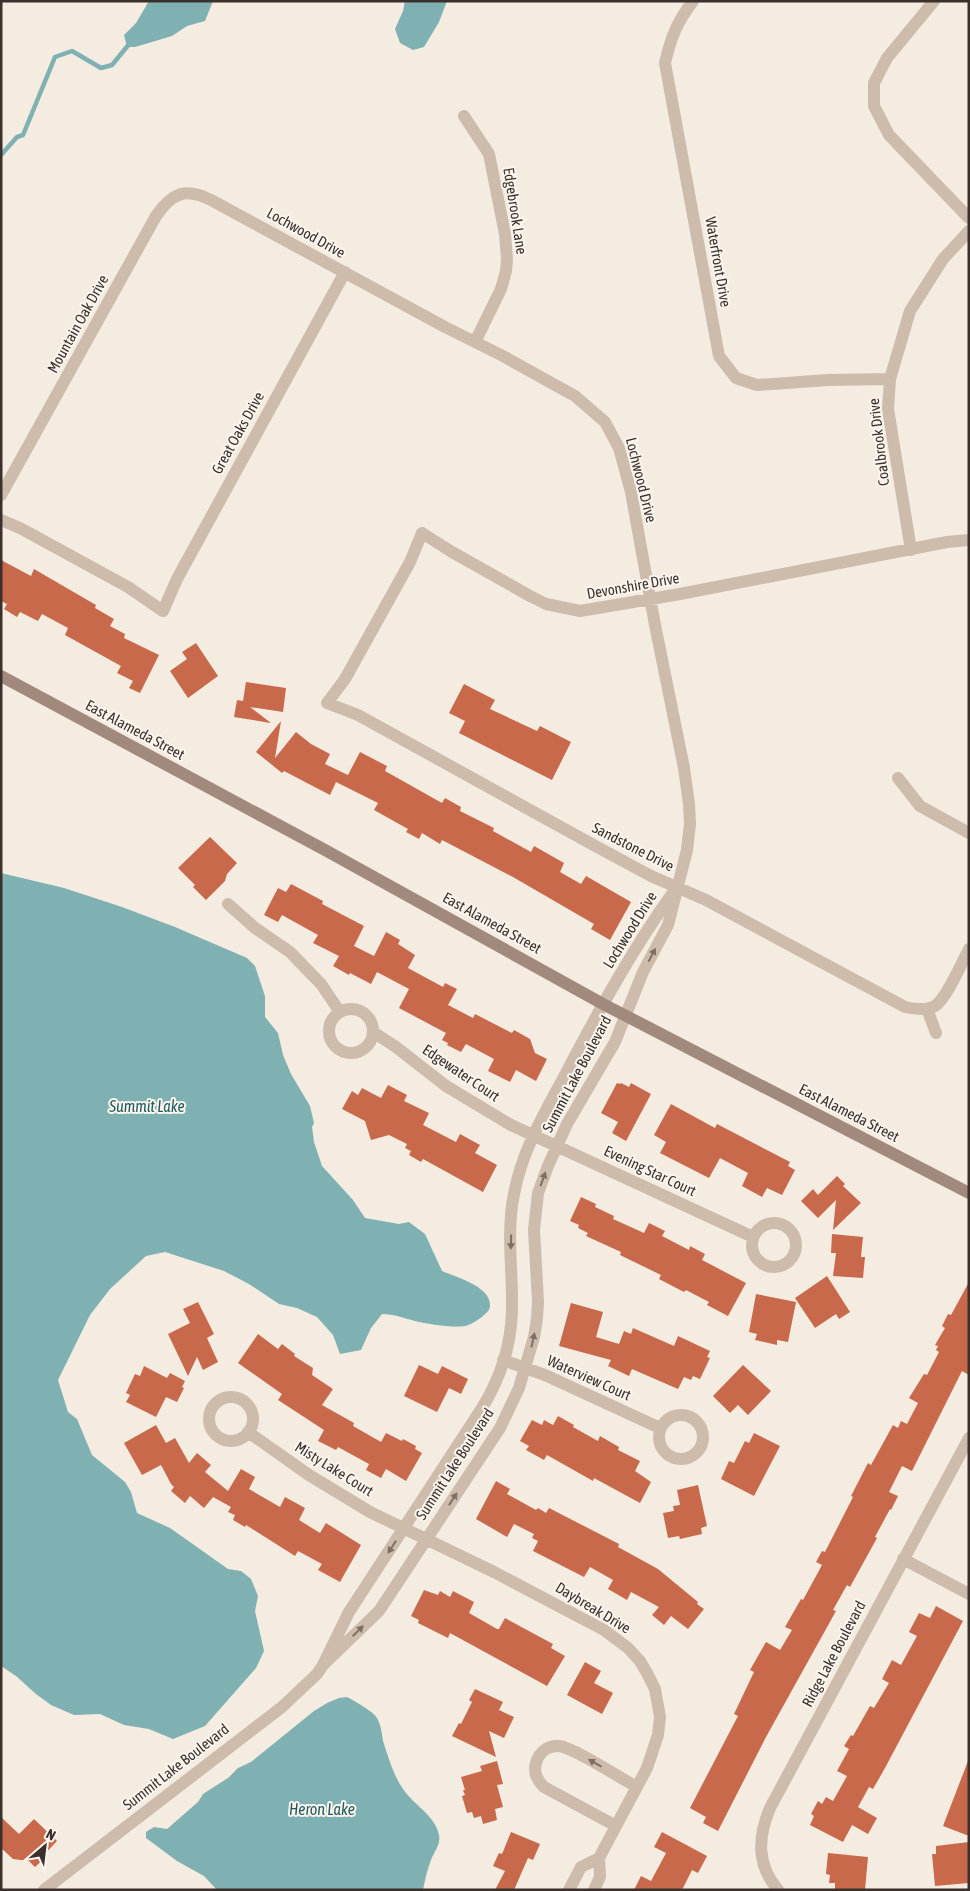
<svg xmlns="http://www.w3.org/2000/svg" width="970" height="1891" viewBox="0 0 970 1891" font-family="'Asap Condensed',sans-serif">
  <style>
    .water { fill: #7fb0b2 }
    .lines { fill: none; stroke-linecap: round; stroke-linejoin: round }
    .stream { stroke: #7fb0b2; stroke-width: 4.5 }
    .building { fill: #c8694b }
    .street { stroke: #cdbbac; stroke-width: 12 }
    .secondary { stroke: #a18a7d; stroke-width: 12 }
    .oneway { fill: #7d6f65 }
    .labels { text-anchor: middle; stroke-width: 4; stroke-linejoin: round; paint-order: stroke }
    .street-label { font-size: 15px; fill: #3b302b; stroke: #fbf5ee }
    .water-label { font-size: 16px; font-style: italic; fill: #1f5a5e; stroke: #fbf5ee }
  </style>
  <rect width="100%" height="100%" fill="#f4ebe1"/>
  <path class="water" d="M149,1H213L205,21L187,26L172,36L135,47H127L124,35L136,23Z
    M405,1H447L439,22L424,47L413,50L400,43L395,29L403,11Z
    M1,873L64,888L122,907L175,927L247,958L255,966L265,996V1017L278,1033L283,1055L291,1074L310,1106L314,1123L312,1127L314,1142L322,1166L353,1200L365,1218L399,1224L409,1222L425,1234L442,1271C456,1277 490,1286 490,1305C490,1311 486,1313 482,1317C477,1320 471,1325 465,1326C452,1328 428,1324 415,1321C403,1318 395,1314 382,1314L371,1328L361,1350L340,1354L333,1335L317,1317L297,1308L279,1304L249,1284L224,1271L165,1252L146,1256L110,1289L90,1315L58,1380L68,1412L77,1419L92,1455L125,1482L131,1492L137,1513L170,1528L228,1569L241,1571L251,1579L258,1596L255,1611L264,1651L256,1668L205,1726L173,1739L149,1729L124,1725L100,1714L74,1715L51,1705L36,1694L16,1676L1,1666Z
    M347,1697C353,1700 374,1712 377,1718C381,1725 382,1734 383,1741C389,1759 394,1778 406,1793C417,1807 435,1816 439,1835C441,1844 434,1852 431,1860C427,1870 425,1880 423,1890H217L204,1876L177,1861L146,1838V1832L154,1827L167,1829L198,1802L203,1794L228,1778L238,1768L251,1762L314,1711L327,1703L339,1698Z"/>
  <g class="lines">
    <path class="stream" d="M1,155L17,137L23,135L55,57L72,51L101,68L112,65L130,43"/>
  </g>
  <path class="building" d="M1,560L31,576L34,569L96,605L95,608L114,619L110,626L125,634L124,638L159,655L140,693L129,688L133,681L117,673L121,666L65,635L68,628L42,614L38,621L20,612L17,617L4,609L7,604L1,601Z
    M196,643L218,676L188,698L170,671L187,659L182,652Z
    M246,682L286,688L283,712L250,707L271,723L234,717L237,700L243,701Z
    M464,684L495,700L490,709L537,731L540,726L571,742L552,780L459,733L465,721L449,713Z
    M281,721L275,758L296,732L311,744L330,754L325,764L348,775L360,752L387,766L385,771L442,803L445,798L461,807L460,811L494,828L493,831L531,852L534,846L564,863L560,872L581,884L586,876L631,902L610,940L591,929L594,924L513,877L442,840L440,844L422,833L419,839L406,832L408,829L374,810L378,803L336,782L330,795L284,771L282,773L256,752Z
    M210,837L237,863L227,874L225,881L206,900L193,887L195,885L178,868Z
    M291,884L323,901L322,904L364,926L354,946L374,956L386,932L400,940L398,944L415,955L408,968L443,987L445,983L457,989L448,1005L473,1018L475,1014L512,1033L514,1030L530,1039L535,1053L547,1059L536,1081L516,1070L510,1082L488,1071L494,1059L466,1044L461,1052L447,1045L448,1043L442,1040L446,1033L399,1008L409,989L377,972L371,984L350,973L349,975L333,966L339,956L313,943L318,935L282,915L278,922L264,915L278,888L286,892Z
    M617,1083L620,1084L621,1083L629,1087L631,1083L651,1094L626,1141L612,1133L618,1122L601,1113Z
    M388,1085L407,1095L404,1101L429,1113L423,1125L456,1142L460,1134L480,1145L475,1153L497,1165L483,1192L423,1159L421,1162L409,1155L411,1151L405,1148L407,1144L389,1135L371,1140L365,1121L342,1109L352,1091L358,1095L362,1088L381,1098Z
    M671,1104L715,1128L717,1124L790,1162L788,1166L795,1170L782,1195L767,1188L762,1197L742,1186L748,1173L720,1158L709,1178L660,1153L666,1142L654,1135Z
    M837,1176L845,1184L843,1186L861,1203L833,1230L836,1200L818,1218L801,1201L813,1189L818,1195Z
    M581,1197L596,1204L595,1207L614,1216L613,1219L644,1233L649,1223L665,1231L662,1236L689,1250L690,1246L705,1254L702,1260L746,1283L728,1316L707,1305L709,1302L686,1290L684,1292L659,1279L661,1275L620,1255L621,1252L586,1236L588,1233L578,1228L579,1225L570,1221Z
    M832,1234L863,1237L861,1257H865L863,1278L833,1276L836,1253H831Z
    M827,1276L850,1312L839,1319L836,1314L815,1328L795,1298Z
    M969,1282V1375L962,1371L912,1471L902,1466L889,1492L898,1496L891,1510L890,1509L875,1537L877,1538L850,1587L847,1585L833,1610L836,1611L766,1737L718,1831L703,1823L706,1817L690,1808L738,1716L734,1714L754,1672L750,1670L766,1642L780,1650L792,1630L785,1627L801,1599L803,1600L822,1565L816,1562L822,1551L825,1552L853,1497L851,1496L868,1463L871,1465L893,1425L898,1428L901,1421L907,1424L918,1403L909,1398L924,1374L927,1375L939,1352L936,1350L938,1346L935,1345L945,1328L942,1326L948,1314L951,1315Z
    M756,1294L796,1302L788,1342L777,1340V1345L755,1340L757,1334L749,1332Z
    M198,1302L214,1334L207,1338L218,1362L203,1370L197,1357L188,1376L168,1334L190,1323L183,1309Z
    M571,1303L603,1312L596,1337L619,1344L624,1331L631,1334L633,1328L674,1346L678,1336L710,1351L707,1357L710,1358L700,1379L693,1376L691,1380L684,1377L678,1389L632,1369L629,1376L608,1366L611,1360L559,1346Z
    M258,1334L278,1349L282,1344L295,1354L294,1356L313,1368L312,1375L333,1389L322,1405L354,1423L353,1426L381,1442L386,1433L402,1441L403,1439L416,1446L415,1449L422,1453L406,1481L386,1469L381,1478L366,1470L369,1464L338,1447L336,1450L318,1441L324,1430L278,1400L282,1394L238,1363Z
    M419,1365L438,1374L442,1366L468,1379L461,1394L449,1388L437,1412L404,1396Z
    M743,1365L771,1391L748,1415L738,1405L730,1413L713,1396Z
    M144,1366L167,1378L170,1373L185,1381L182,1387L184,1388L177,1402L166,1397L156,1417L126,1402L130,1395L126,1393L135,1374L140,1376Z
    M558,1416L574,1425L573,1427L598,1441L600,1436L619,1447L618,1450L640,1461L635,1471L651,1482L640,1503L594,1478L593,1481L547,1455L544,1460L526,1450L529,1446L520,1441L532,1420L542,1425L544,1420L553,1425Z
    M156,1425L166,1443L175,1438L189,1463L197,1453L211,1465L205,1472L228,1491L241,1469L255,1477L249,1489L280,1507L285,1497L305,1508L299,1520L320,1533L326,1523L361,1545L340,1582L318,1570L322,1564L298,1551L295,1556L246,1525L245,1527L233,1520L235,1515L228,1512L231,1507L213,1497L204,1508L190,1496L185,1503L171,1491L174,1487L171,1484L161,1465L142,1475L124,1443Z
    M754,1433L780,1446L754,1496L721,1479L729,1461L734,1463L745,1441L749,1443Z
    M496,1481L510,1489L507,1494L536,1510L538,1508L546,1513L549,1508L619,1544L618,1547L658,1569L698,1602L697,1604L704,1609L688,1629L671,1616L664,1625L652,1615L659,1607L631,1592L627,1600L608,1589L613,1580L590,1567L584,1577L533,1551L538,1541L532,1538L534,1534L514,1524L507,1537L476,1519Z
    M698,1485L707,1526L701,1528L702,1534L680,1539L679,1536L668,1538L663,1513L674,1511L673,1506L680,1505L677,1490Z
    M424,1590L438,1595L440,1591L450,1597L453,1591L474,1602L469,1613L497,1629H499L505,1618L553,1644L551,1648L565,1656L547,1686L450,1633L448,1638L418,1623L419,1620L411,1616Z
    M936,1606L963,1621L885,1768L873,1789L869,1787L858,1807L877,1818L868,1834L852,1825L843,1842L810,1825L814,1816L811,1814L818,1801L822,1804L826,1797L833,1801L847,1776L837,1771L849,1749L844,1746L851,1735L853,1736L870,1706L874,1708L889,1683L882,1679L892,1660L901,1665L917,1636L909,1632L919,1613L930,1618Z
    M585,1662L601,1671L594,1683L613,1693L602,1714L567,1695Z
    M475,1689L503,1702L499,1710L514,1717L504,1738L489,1731L496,1757L452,1736L459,1723L461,1724L472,1702L469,1700Z
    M497,1761L503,1784L497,1785L503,1807L495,1809L497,1820L483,1824L481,1816L474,1818L472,1812L467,1813L462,1796L465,1795L463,1790H465L461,1777L482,1771L480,1766Z
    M968,1761L969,1762V1836L943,1826Z
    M1,1817L19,1834L34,1819L57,1841L43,1856L45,1858L35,1867L29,1861L13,1859L1,1848Z
    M511,1832L540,1844L533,1860L528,1858L514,1890H495L505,1871L493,1866L499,1853L502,1854Z
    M662,1832L707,1856L698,1873L692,1870L682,1890H634L641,1876L651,1881L666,1853L654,1847Z
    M969,1842V1883L935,1886L932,1854H936V1846Z
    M828,1853L868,1857L865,1890H835V1883H829L830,1875L826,1874Z"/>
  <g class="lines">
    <path class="street" d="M693,1C677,22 671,37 665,63L719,356L736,378L757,385L828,380L890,379
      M934,1L887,58L874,83V106L889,135L969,218
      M464,116L489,154L505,234L507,259L506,271L501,289L475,342
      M1,495L156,216C172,193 185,187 211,200L445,327L503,356L575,396L605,422L619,448L631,492L655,625L684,768L689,804L690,824L687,850L668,925L643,972L615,1042L567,1124L548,1166L538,1193L534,1230L538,1301L537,1319L534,1337L519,1388L500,1428L379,1611L323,1665
      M1,520L20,528L128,587L163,611L177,579L345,272
      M969,540L947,542L680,594L580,611L546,604L530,596L452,552L422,533L410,562L345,679L327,703L358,715L599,848L651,876L706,900L905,1007C914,1009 926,1011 935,1006C947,998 962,962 969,949
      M911,550L888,409L890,379L910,311L943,259L969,231
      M898,778L920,806L969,833
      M228,904L255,928L290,952L321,984L340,1012
      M927,1009L936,1033
      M329 1031a22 22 0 1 1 44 0a22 22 0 1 1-44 0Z
      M373,1032L396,1047L446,1086L511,1125L753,1237
      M752 1245a22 22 0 1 1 44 0a22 22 0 1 1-44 0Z
      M503,1360L545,1375L660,1428
      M209 1419a22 22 0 1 1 44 0a22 22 0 1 1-44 0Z
      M659 1437a22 22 0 1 1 44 0a22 22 0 1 1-44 0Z
      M248,1432L309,1475L370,1512L494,1572L604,1630L628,1648L640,1661L647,1673L655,1689L660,1717L658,1735L647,1768L599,1858L600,1877L594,1890
      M903,1559L969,1594
      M616,1826L544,1787C537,1780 533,1772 536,1763C539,1752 548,1745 559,1746C575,1748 620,1778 637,1787
      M44,1890L282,1707L317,1674L323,1665L349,1612L482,1408C500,1379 511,1345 512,1311C513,1272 506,1232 514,1194C522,1150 545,1112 566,1073C598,1012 632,950 672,894
      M569,1890L581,1867L599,1858
      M778,1890C756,1864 758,1837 770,1808L969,1438"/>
    <path class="secondary" d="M1,676L325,850L603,1004L969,1193"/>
  </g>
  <defs><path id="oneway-solid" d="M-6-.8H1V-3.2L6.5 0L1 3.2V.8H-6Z" transform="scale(1.25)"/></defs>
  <g class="oneway">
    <use href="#oneway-solid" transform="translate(652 955) rotate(-62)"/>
    <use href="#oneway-solid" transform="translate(543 1179) rotate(-70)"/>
    <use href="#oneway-solid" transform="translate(511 1242) rotate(91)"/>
    <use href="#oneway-solid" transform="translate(533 1340) rotate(-78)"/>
    <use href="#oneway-solid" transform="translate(453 1499) rotate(-57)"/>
    <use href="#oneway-solid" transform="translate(392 1547) rotate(123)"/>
    <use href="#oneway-solid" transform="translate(358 1631) rotate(-44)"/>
    <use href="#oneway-solid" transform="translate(595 1763) rotate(-151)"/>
  </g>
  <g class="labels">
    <g class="street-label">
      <text transform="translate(515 211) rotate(81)" y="5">Edgebrook Lane</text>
      <text transform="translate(306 233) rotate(29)" y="5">Lochwood Drive</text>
      <text transform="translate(718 262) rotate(80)" y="5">Waterfront Drive</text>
      <text transform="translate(78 324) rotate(-61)" y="5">Mountain Oak Drive</text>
      <text transform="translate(238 433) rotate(-61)" y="5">Great Oaks Drive</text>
      <text transform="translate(879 442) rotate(-97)" y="5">Coalbrook Drive</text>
      <text transform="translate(641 480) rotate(76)" y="5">Lochwood Drive</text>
      <text transform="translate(633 586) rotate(-10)" y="5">Devonshire Drive</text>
      <text transform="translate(135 730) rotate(28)" y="5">East Alameda Street</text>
      <text transform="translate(633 847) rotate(27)" y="5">Sandstone Drive</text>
      <text transform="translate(492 923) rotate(29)" y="5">East Alameda Street</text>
      <text transform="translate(630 930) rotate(-58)" y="5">Lochwood Drive</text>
      <text transform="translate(461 1073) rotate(34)" y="5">Edgewater Court</text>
      <text transform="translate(577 1074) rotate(-62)" y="5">Summit Lake Boulevard</text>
      <text transform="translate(849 1113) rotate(27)" y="5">East Alameda Street</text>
      <text transform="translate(650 1171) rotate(25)" y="5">Evening Star Court</text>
      <text transform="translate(589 1378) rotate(24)" y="5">Waterview Court</text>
      <text transform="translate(455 1464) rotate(-57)" y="5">Summit Lake Boulevard</text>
      <text transform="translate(334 1469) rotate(32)" y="5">Misty Lake Court</text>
      <text transform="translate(593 1608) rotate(31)" y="5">Daybreak Drive</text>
      <text transform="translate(834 1654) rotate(-62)" y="5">Ridge Lake Boulevard</text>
      <text transform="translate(176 1767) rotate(-38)" y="5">Summit Lake Boulevard</text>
    </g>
    <g class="water-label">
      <text x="147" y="1112">Summit Lake</text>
      <text x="322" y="1815">Heron Lake</text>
    </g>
  </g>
  <rect width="970" height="1891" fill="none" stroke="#3b302b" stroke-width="5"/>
  <g transform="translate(45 1846) rotate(28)" stroke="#fbf5ee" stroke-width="4" paint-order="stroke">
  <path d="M0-4L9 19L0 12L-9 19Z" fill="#3b302b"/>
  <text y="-8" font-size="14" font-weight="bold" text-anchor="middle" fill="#3b302b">N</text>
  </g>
</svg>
